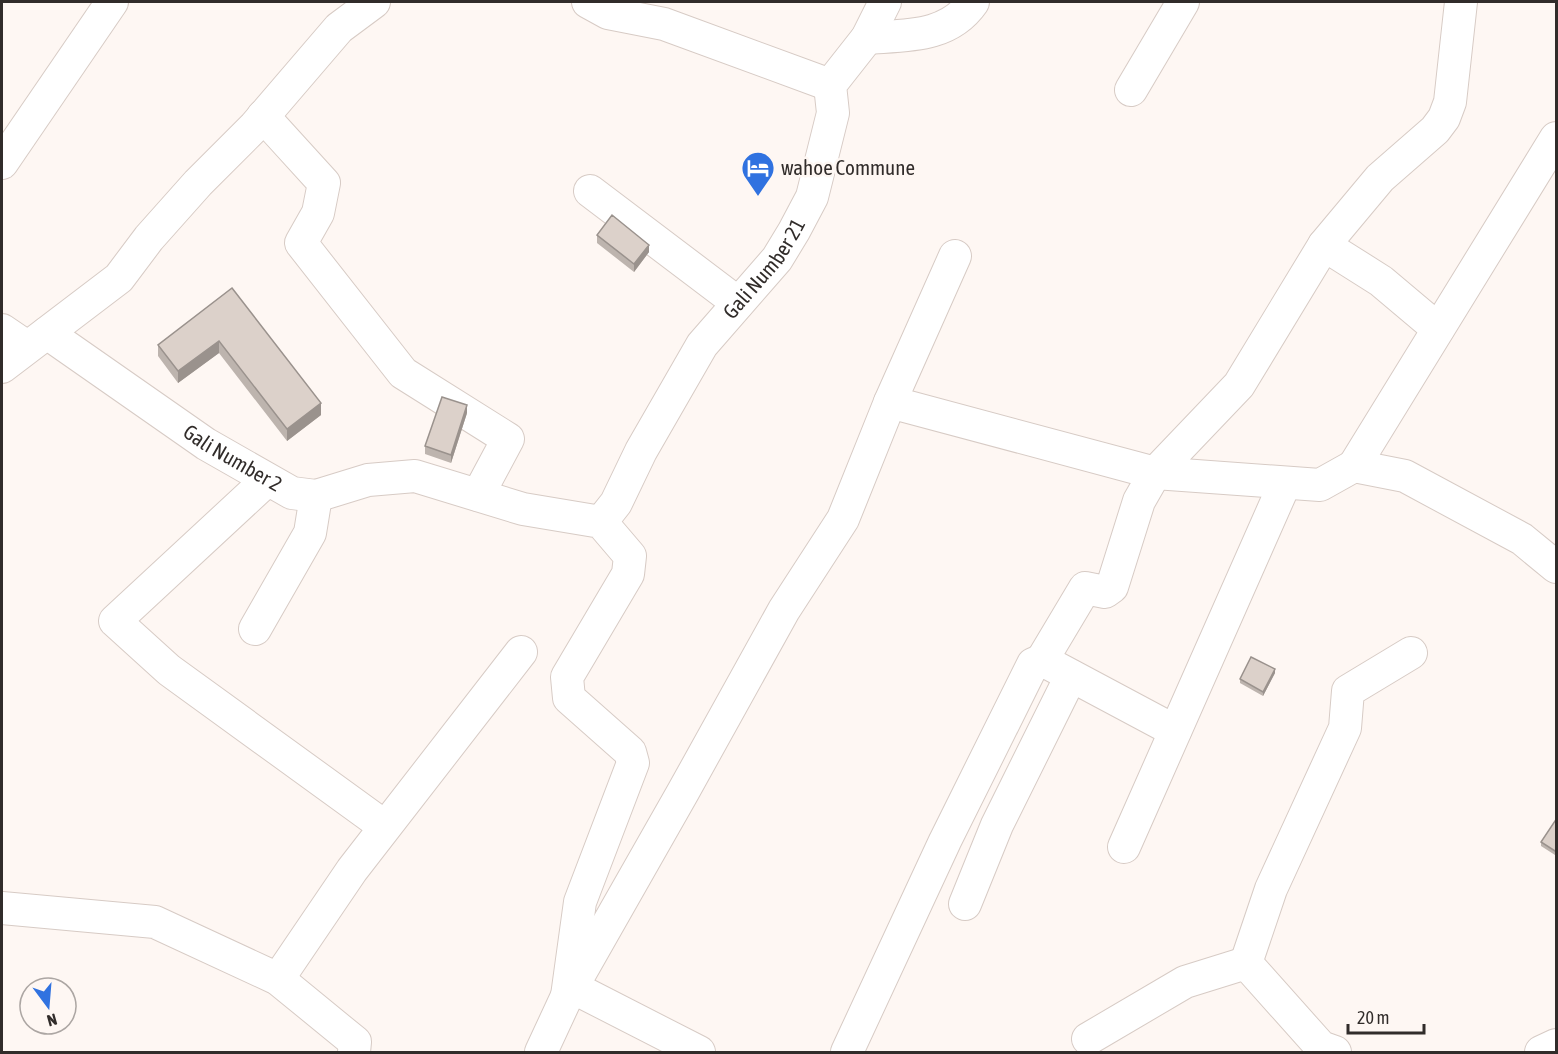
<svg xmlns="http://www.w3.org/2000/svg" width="1558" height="1054" viewBox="0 0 1558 1054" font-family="'Asap Condensed',sans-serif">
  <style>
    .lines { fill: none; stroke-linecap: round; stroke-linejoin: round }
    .minor-casing { stroke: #d7cbc5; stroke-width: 34 }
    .minor { stroke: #fff; stroke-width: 32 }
    .wall { fill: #bdb4ae }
    .shaded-wall { fill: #9a928d }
    .building { fill: #dcd1ca; stroke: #9a928d; stroke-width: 1.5 }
    .labels { text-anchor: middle; stroke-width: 5; stroke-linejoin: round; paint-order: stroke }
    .poi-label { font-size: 21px; fill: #312c2a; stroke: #fef7f3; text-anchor: start }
    .street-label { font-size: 21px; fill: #312c2a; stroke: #fef7f3 }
  </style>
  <rect width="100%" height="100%" fill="#fef7f3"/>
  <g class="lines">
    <defs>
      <g id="minor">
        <path d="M588,2L608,13L664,24L830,85"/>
        <path d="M867,38C906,35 948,38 973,2"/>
        <path d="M1131,90L1183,2"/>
        <path d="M263,116L324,183L318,213L301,243L403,373L508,439L478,495"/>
        <path d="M1556,138L1354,466L1405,476L1522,539L1556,567"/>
        <path d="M2,163L112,2"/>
        <path d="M590,191L738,303"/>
        <path d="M1324,245L1381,281L1438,329"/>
        <path d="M2,330L27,347"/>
        <path id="s1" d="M47,333L206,444L292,493L316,496L368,480L415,476L523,509L601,522L630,556L628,574L567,677L569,698L630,752L633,763L580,902L567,996"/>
        <path d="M2,367L119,278L149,238L198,183L255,126L339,28L374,2"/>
        <path d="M890,402L1155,473L1139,501L1112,587L1105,592L1085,588L1042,660"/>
        <path d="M1354,466L1320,485L1155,473L1239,385L1324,245L1380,178L1435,130L1444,118L1450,102L1461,2"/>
        <path d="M266,481L115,621L169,670L384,826"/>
        <path id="s2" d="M601,522L616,503L641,451L702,345L777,259L794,231L812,197L833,113L830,85L867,38L885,2"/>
        <path d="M255,629L310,533L316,496"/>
        <path d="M1124,847L1285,483"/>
        <path d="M965,904L997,825L1071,676"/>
        <path d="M2,908L155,922L278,979L355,1042L354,1052"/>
        <path d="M1246,963L1271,889L1345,728L1348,691L1411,653"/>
        <path d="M278,979L352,870L521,652"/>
        <path d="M572,987L699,1052"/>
        <path d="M1088,1039L1185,982L1246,963L1321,1047L1335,1052"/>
        <path d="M541,1052L567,996L683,792L784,610L843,519L890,402L955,256"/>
        <path d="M847,1052L945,841L1033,664L1042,660L1175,731"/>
        <path d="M1541,1052L1556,1045"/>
      </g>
    </defs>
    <use href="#minor" class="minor-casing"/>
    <use href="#minor" class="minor"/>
  </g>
  <path class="wall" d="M597,235L649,252L634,272L597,243Z
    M232,288L321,415L287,441L219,353L178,383L158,356V345Z
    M467,413L451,463L425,454V446Z
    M1275,673L1263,696L1240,683V679Z
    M1557,818V853L1555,855L1541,846V842Z"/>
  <path class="shaded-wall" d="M649,245V252L634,272V264Z
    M219,341V353L178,383V371Z
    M321,403V415L287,441V429Z
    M467,405V413L451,463V455Z
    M1275,669V673L1263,696V692Z"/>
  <path class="building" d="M612,215L649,245L634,264L597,235Z
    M232,288L321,403L287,429L219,341L178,371L158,345Z
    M442,397L467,405L451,455L425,446Z
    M1251,657L1275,669L1263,692L1240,679Z
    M1557,818V849L1555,851L1541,842Z"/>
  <defs>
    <symbol id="hotel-pin" viewBox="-11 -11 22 30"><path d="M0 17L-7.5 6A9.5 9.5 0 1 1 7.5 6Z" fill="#3072e0" stroke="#fef7f3"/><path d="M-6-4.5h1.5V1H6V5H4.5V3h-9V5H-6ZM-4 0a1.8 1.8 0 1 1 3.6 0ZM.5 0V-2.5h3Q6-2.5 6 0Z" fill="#fff"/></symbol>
  </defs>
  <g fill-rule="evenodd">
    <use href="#hotel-pin" x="739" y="149" width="38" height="52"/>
  </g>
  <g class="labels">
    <g class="poi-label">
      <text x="781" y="175">wahoe Commune</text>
    </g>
    <g class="street-label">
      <text dy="7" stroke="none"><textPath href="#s2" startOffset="303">Gali Number 21</textPath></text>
      <text dy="7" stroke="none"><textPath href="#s1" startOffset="224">Gali Number 2</textPath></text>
    </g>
  </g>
  <rect width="1558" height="1054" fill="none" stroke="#312c2a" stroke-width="6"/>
  <g transform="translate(48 1006) rotate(164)"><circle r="28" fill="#fef7f3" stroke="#aca6a3" stroke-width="1.5"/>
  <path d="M0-4.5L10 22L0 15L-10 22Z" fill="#3072e0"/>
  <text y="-9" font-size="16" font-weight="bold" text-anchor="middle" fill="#312c2a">N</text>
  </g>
  <path d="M1348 1024v9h76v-9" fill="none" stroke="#312c2a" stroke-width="3"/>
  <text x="1357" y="1024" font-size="18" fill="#312c2a" stroke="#fef7f3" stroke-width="4.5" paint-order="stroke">20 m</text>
</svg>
